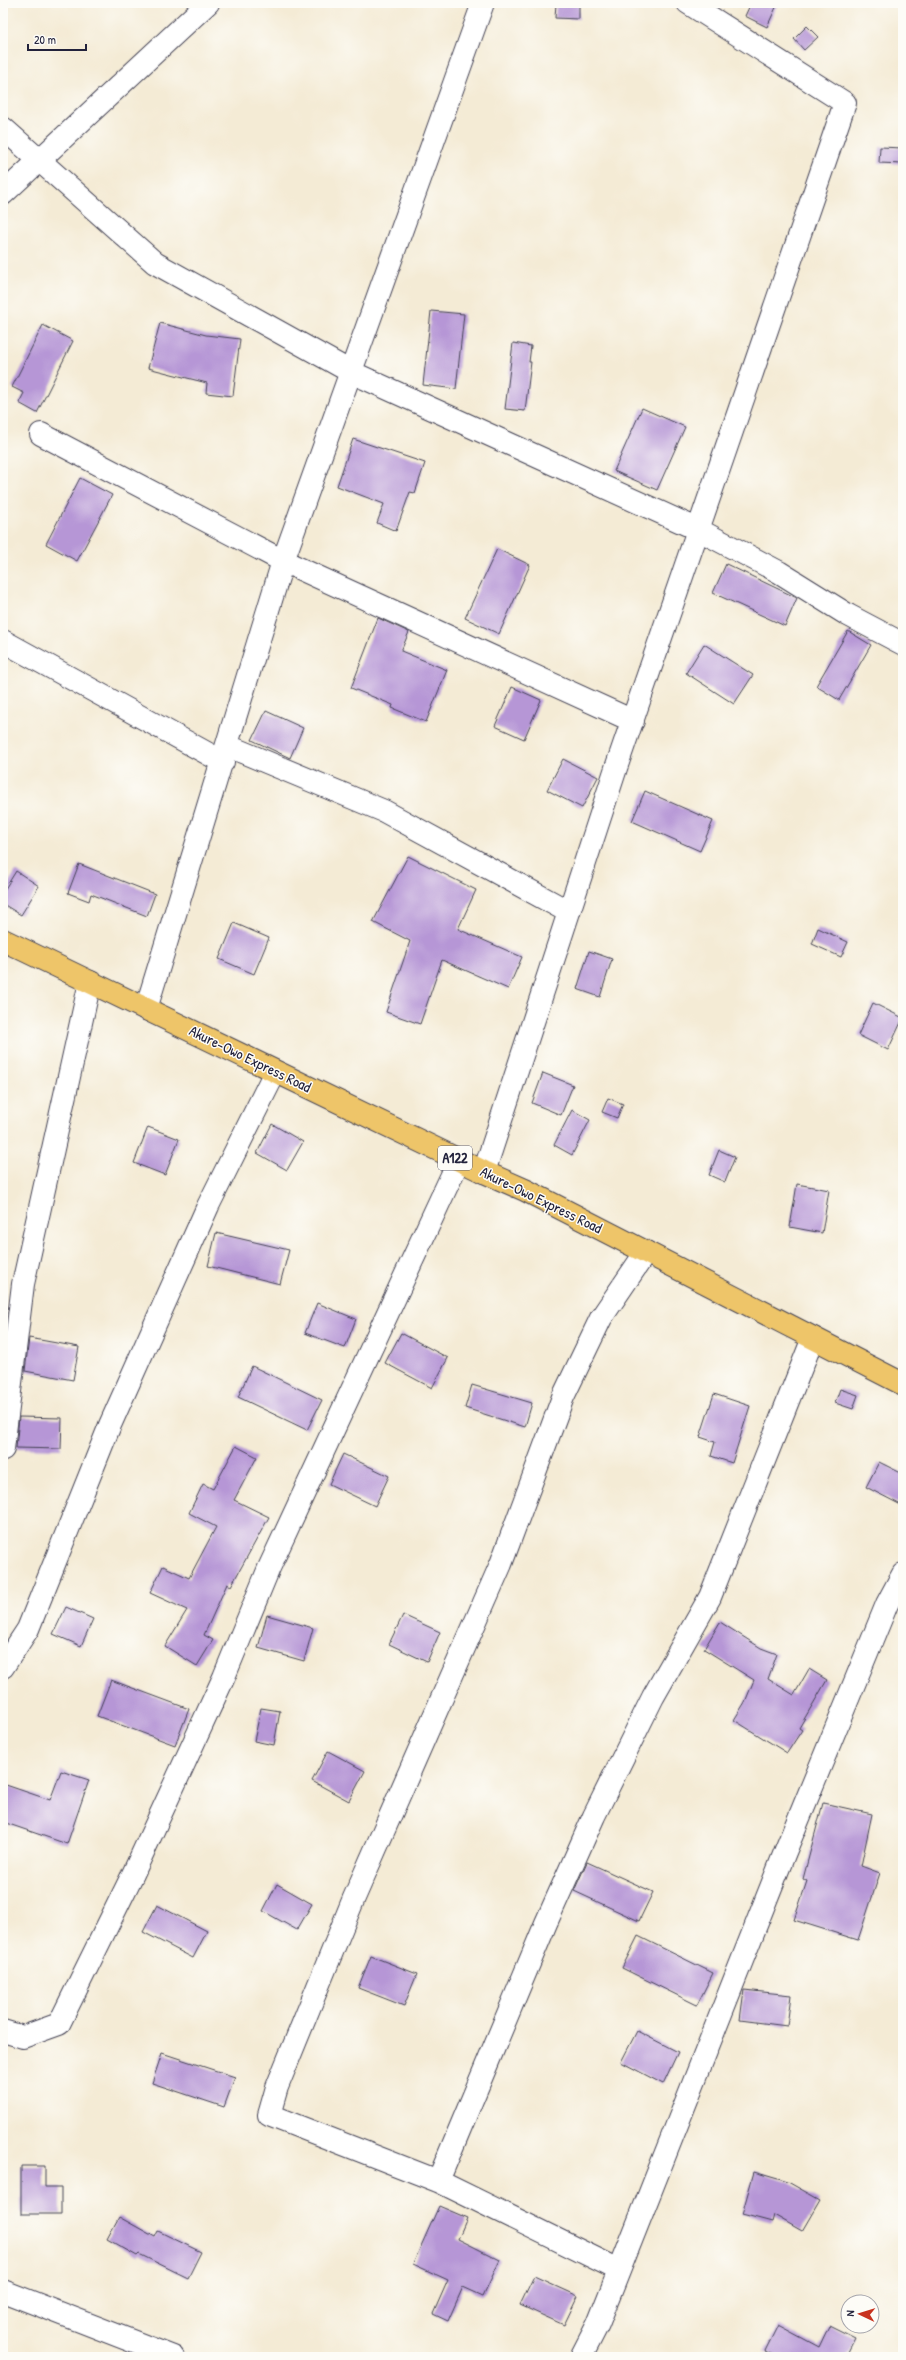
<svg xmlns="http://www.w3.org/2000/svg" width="906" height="2360" viewBox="0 0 906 2360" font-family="'Patrick Hand',sans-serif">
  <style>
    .building { fill: #b696d6 }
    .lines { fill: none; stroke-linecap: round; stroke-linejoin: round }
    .street-casing { stroke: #424052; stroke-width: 24 }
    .highway-casing { stroke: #424052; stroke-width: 24 }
    .street { stroke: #fff; stroke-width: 22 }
    .highway { stroke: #eec569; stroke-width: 22 }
    .labels { text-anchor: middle; stroke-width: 3; stroke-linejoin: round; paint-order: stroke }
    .shield { fill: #fdfcf7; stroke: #646373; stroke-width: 1 }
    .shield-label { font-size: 14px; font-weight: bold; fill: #22223b }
    .street-label { font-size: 15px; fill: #22223b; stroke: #fdfcf7 }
  </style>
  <rect width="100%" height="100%" fill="#fdfcf7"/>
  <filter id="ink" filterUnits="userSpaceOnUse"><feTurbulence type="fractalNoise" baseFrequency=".025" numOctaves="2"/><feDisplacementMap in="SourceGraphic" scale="8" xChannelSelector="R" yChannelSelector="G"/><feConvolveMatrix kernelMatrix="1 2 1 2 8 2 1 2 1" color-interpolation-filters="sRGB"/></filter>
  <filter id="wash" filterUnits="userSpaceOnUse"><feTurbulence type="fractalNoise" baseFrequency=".012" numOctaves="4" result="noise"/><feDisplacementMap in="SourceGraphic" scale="16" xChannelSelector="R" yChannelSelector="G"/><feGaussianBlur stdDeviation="0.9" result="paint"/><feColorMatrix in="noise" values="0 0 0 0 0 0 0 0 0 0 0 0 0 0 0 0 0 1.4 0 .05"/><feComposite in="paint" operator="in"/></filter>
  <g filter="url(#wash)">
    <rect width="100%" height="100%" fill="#f4ebd5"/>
    <g id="blocks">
      <path class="building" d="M556,3H579V19L555,18Z
        M751,3H778L767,27L745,16Z
        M807,26L818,37L804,50L794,39Z
        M880,147L903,148V164L879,163Z
        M431,311L464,314L456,389L423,385Z
        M160,323L206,335L240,339L233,396L206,393L207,383L148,368Z
        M43,325L73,341L37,413L19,403L24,393L12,387Z
        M513,343L531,346L529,362H531L525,411L505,409Z
        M642,408L685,427L657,490L614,471Z
        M353,439L425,463L415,493L410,492L396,531L377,523L384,504L337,486Z
        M80,478L112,495L77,561L46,544Z
        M497,549L530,565L499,634L465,618Z
        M726,564L797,598L785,626L713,593Z
        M378,618L409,632L401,651L447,670L426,722L392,708L393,705L351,688Z
        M848,631L871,645L839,700L816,686Z
        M704,644L753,675L734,704L686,673Z
        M512,687L541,700L524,739L495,726Z
        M266,711L303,728L290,758L252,740Z
        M563,759L598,777L582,808L547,790Z
        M645,791L713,821L700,851L632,821Z
        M408,856L476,890L458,929L522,957L508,989L442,960L420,1024L386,1012L410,941L373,922Z
        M79,864L155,894L147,916L91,894L89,901L68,893Z
        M16,871L39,886L21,915L3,904V892Z
        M234,923L269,938L254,974L219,959Z
        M818,928L848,942L841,957L812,944Z
        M589,951L612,959L600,997L577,989Z
        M873,1003L903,1018L888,1050L858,1035Z
        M543,1073L573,1085L561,1115L532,1103Z
        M608,1098L623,1104L617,1118L602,1112Z
        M572,1110L590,1120L572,1155L554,1145Z
        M272,1124L303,1142L287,1170L257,1153Z
        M148,1127L179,1139L165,1175L134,1163Z
        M719,1150L735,1157L725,1182L709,1175Z
        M797,1184L829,1190L822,1233L790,1227Z
        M216,1233L289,1250L280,1284L208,1266Z
        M317,1303L356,1319L345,1348L305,1333Z
        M401,1333L448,1358L432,1388L385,1363Z
        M29,1338L79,1347L73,1380L25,1371Z
        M252,1366L322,1400L307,1430L238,1397Z
        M472,1385L532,1403L525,1427L465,1408Z
        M840,1389L858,1395L853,1409L835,1403Z
        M714,1394L750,1406L732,1463L711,1456L715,1442L700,1437Z
        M19,1417L62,1418L61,1449L16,1448Z
        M236,1446L257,1457L234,1500L269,1517L231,1586L227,1584L204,1635L213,1640L197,1666L165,1646L187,1610L150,1593L163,1566L189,1578L216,1527L189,1513L203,1484L213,1489Z
        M343,1454L389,1476L375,1506L329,1484Z
        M879,1462L903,1474V1506L866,1487Z
        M66,1607L93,1619L81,1646L53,1634Z
        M267,1615L313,1628L304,1661L258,1648Z
        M403,1615L440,1632L427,1662L389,1644Z
        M720,1622L761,1648L777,1654L768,1679L794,1695L809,1669L827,1680L799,1728L802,1730L787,1753L734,1720L745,1702L754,1680L704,1649Z
        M111,1680L189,1709L175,1745L97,1716Z
        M261,1708L280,1711L274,1745L254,1741Z
        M328,1751L365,1771L349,1801L312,1781Z
        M61,1771L89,1780L67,1844L3,1822V1784L50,1800Z
        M823,1803L872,1814L861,1866L880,1873L858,1940L794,1920L807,1881L803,1879Z
        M587,1862L653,1892L639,1921L574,1891Z
        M277,1884L312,1904L297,1930L263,1911Z
        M157,1905L207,1931L193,1958L143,1932Z
        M638,1936L713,1973L697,2005L622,1968Z
        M371,1956L417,1974L404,2006L358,1988Z
        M744,1990L791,1995L787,2026L740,2020Z
        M637,2031L678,2052L663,2084L621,2062Z
        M162,2053L235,2077L224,2107L152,2083Z
        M21,2166H45V2187H61V2214H21Z
        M754,2172L788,2182L820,2200L802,2231L774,2215L772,2222L742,2214Z
        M439,2206L467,2218L458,2239L500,2260L483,2296L463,2287L448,2321L433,2314L448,2280L413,2264Z
        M119,2217L155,2237L158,2231L201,2252L188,2278L139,2254L137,2256L107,2239Z
        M534,2276L578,2296L564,2325L520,2305Z
        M778,2325L819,2347L829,2326L855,2339L846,2357H777L765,2351Z"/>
    </g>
  </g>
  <g filter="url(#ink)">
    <use href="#blocks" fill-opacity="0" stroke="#424052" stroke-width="1"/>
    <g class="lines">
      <defs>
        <path id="street" d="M3,128L155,263L351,372L699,530L779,572L848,615L903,644
          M3,194L208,3
          M41,434L283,561L633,721
          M3,641L223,762
          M228,746L384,811L569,912
          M146,1009L283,561L483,3
          M484,1172L616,768L845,103L688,3
          M3,1449L23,1284L90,982
          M3,1667L28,1629L110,1425L208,1206L275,1072
          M3,2031L23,2037L59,2024L133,1874L224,1677L269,1568L459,1160
          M438,2181L546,1923L594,1816L653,1697L710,1597L813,1338
          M619,2270L438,2181L269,2115L277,2087L354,1898L501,1564L563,1397L601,1318L646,1252
          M3,2291L173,2357
          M581,2357L598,2324L785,1852L887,1604L903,1574"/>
        <path id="highway" d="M3,940L484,1172L525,1190L903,1384"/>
      </defs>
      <use href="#street" class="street-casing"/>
      <use href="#highway" class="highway-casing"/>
      <use href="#street" class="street"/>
      <use href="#highway" class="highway"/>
    </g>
  </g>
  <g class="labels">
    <rect class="shield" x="438" y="1146" width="34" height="24" rx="3"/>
    <g class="shield-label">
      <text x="455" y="1163">A122</text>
    </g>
    <g class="street-label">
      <text transform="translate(250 1059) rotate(26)" y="5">Akure-Owo Express Road</text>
      <text transform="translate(541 1200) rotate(26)" y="5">Akure-Owo Express Road</text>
    </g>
  </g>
  <rect width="906" height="2360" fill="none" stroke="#fdfcf7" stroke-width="16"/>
  <g transform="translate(860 2314) rotate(274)"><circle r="19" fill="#fdfcf7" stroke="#a5a5ac"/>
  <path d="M0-3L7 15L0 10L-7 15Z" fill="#c8321e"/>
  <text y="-6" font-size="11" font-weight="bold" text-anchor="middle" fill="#22223b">N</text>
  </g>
  <path d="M28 44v6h58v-6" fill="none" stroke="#22223b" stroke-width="2"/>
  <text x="34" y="44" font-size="12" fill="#22223b" stroke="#fdfcf7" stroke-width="3" paint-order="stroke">20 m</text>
</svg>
